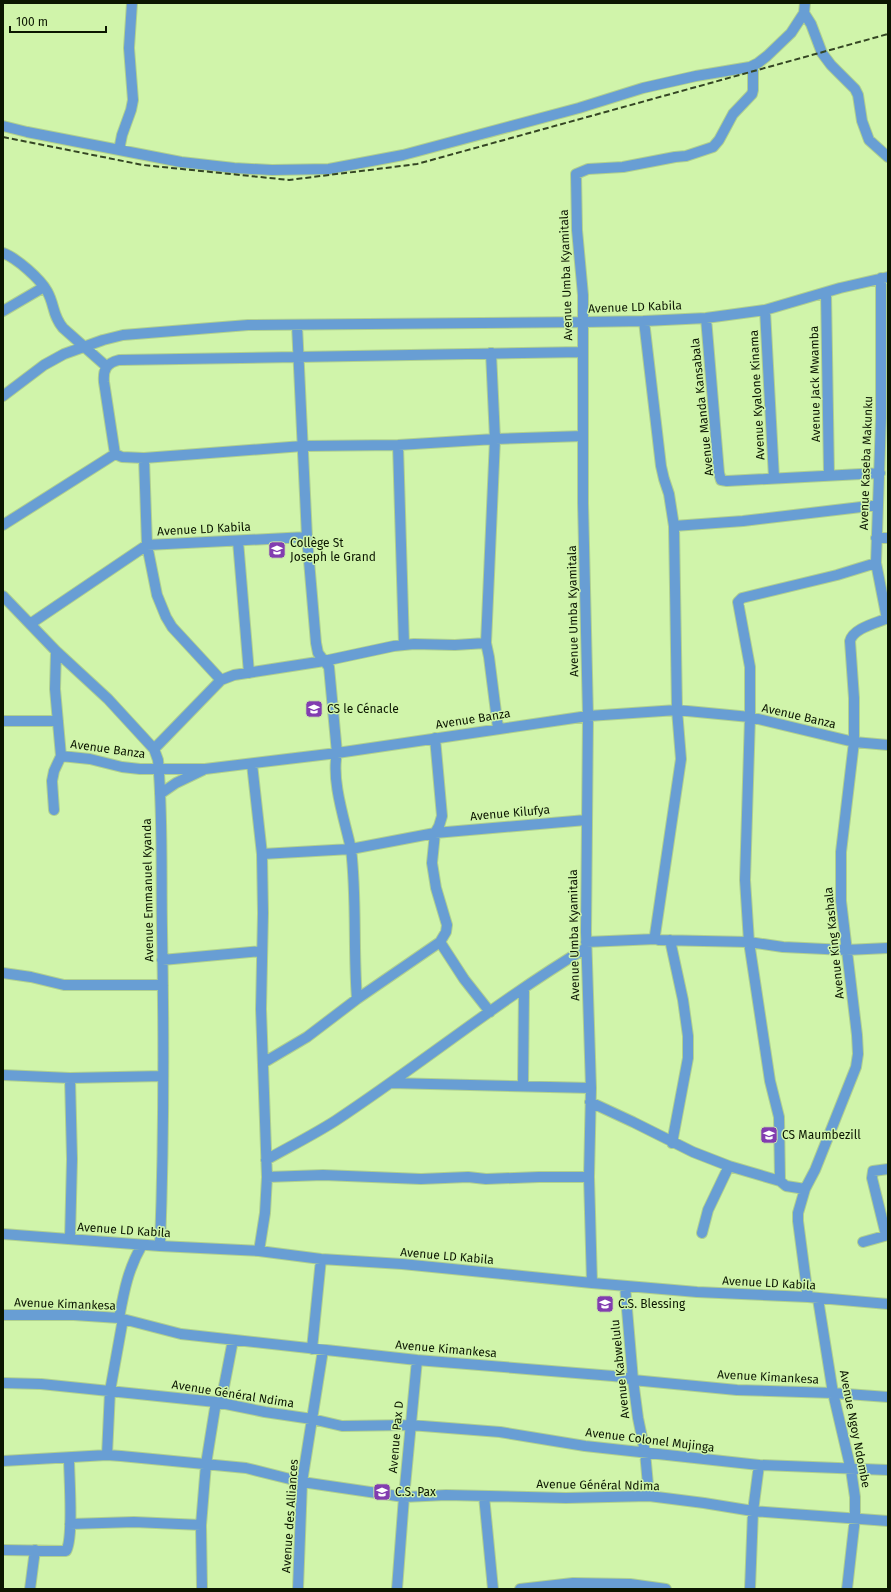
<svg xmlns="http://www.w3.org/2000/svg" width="891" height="1592" viewBox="0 0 891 1592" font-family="'Fira Sans',sans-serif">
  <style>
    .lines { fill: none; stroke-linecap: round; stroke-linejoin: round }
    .minor-casing { stroke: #b0d08f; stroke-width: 12 }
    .minor { stroke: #689ed4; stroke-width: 10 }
    .rail { stroke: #354624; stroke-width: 2; stroke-dasharray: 6 3; stroke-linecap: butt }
    .labels { text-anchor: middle; stroke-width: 3; stroke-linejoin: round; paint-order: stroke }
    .street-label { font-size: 12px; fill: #0b1600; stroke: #d0f4aa }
    .poi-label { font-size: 12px; fill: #0b1600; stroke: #d0f4aa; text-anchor: start }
  </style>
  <rect width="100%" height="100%" fill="#d0f4aa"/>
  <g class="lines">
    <defs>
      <path id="minor" d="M804,13L811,24L822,53L831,65L855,89L858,95L862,121L869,140L888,157
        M3,126L27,132L181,162L234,168L272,170L329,169L403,155L579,108L643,88L696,76L750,67L758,63L767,56L791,33L804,13L805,3
        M119,150L122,135L131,110L133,100L129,48L132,3
        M3,253C17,258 40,279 47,291C55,305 52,315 63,328L106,366
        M881,278V418L876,563L887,619
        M826,293L829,475
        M765,310L774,478
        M3,311L44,287
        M706,318L719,473L721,480L727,481L880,473
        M644,321L661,466L664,479L669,494L674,526L677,710L681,759L655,935L656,939L659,940L749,942L783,947L846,950L888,948
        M491,353L495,439L486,643L489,657L498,728
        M3,396L44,365L64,354L103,340L123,335L248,325L583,322L644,321L706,318L765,310L840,288L888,277
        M398,445L404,645
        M144,458L303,446L398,445L495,439L583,436
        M3,525L115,454
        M674,526L743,521L878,505
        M876,538H888
        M238,541L249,673
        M3,596L56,651L108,699L154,749L158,760C163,816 161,872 162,929C164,1034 164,1140 160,1246
        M30,624L147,545L307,537
        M221,680L172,627L166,617L157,595L147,545L144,458L122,457L115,454L104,382C103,370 106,363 119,360L582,352
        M3,721H58
        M154,749L221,680L234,675L324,661L394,646L414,644L455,645L486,643
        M61,756L90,759L122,767L140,769H205L337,753L588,716L677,710L750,717L854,742L888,745
        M252,764L262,854L263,913L261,1009L267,1177L265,1213L259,1251
        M160,794L176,783L203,770
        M54,810L52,781L54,771L61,756L55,689L56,651
        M262,854L351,849C345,821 331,781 337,753L329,667L318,653L316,643L307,537L297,325
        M670,940L683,1000L688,1036V1058L672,1143
        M440,942L446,932L447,925L436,888L432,863L435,833L586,820
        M586,942L656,939
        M162,960L262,951
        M3,973L31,977L64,985H163
        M357,999L440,942L464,979L490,1012
        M263,1063L307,1037L357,999C353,949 357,898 351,849L435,833L439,826L442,816L435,738
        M3,1075L70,1078L163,1076
        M70,1078L72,1159L70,1239
        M391,1083L591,1088
        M523,1086L524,988
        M590,1102L633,1122L693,1152L729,1166L780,1181
        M266,1160C289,1147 313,1135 335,1121C420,1065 499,1000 586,948
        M267,1177L323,1175L421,1179L468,1177L486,1179L539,1177H589
        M805,1189L815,1170L856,1067L858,1054L857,1035L841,901V852L854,742V698L850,641C853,628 877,623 888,618
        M702,1233L708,1210L729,1166
        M3,1234L160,1246L259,1251L321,1259L402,1264L592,1283L697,1292L808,1297L888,1304
        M886,1235L872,1178L873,1171L888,1169
        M863,1242L888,1235
        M592,1283L589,1177L591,1088L586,932L588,716L583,503V295L577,230L576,174L588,169L623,167L675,157L686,156L713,147L719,140L733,114L752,94L753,90V66
        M625,1286L633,1380L638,1418L645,1452L649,1496
        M808,1297L798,1221V1213L805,1189L786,1186L780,1181L779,1117L770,1081L749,942L745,880L750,717V667L738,602L742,598L837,575L876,563
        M818,1299L833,1393L851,1470L855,1497V1518L847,1589
        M3,1315H74L119,1318L181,1334L417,1360L613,1376L623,1377L633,1380L737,1390L833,1393L888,1397
        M119,1318C124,1291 128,1269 142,1245
        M312,1349L321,1259
        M3,1383L41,1384L216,1402L265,1412L312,1419L342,1426L410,1425L500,1432L585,1446L759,1465L888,1470
        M221,1402L233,1340
        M107,1455L110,1391L123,1319
        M3,1461L107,1455L121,1456L246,1468L302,1482L404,1497L446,1495L566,1498L649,1496L704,1503L753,1511L888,1521
        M484,1496L493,1589
        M70,1524L134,1522L201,1525
        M3,1550L66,1551C74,1538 69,1477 69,1458
        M30,1589L35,1550
        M202,1589L201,1525L206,1464L216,1402
        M298,1589L302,1482L323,1350
        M397,1589L404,1497L417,1360
        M520,1589L573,1583L630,1584L666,1589
        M750,1589L753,1511L759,1465"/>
    </defs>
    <use href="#minor" class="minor-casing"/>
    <use href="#minor" class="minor"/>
    <path class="rail" d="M3,137L143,165L289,180L417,164L888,34"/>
  </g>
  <defs>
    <symbol id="school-square" viewBox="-11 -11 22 22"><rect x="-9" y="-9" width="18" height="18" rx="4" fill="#823cb0" stroke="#d0f4aa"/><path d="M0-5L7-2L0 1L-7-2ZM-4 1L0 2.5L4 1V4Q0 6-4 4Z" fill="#fff"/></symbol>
  </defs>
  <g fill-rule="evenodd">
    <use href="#school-square" x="267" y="540" width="20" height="20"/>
    <use href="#school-square" x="304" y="699" width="20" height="20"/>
    <use href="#school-square" x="759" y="1125" width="20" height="20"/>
    <use href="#school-square" x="595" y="1294" width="20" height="20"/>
    <use href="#school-square" x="372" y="1482" width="20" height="20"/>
  </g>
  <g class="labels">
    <g class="street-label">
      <text transform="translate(566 275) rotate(-92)" y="4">Avenue Umba Kyamitala</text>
      <text transform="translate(635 307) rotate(-2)" y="4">Avenue LD Kabila</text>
      <text transform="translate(815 384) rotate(-91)" y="4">Avenue Jack Mwamba</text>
      <text transform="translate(757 395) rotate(-93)" y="4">Avenue Kyalone Kinama</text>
      <text transform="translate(702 407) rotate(-96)" y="4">Avenue Manda Kansabala</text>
      <text transform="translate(866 463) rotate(-88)" y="4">Avenue Kaseba Makunku</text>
      <text transform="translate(204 529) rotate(-3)" y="4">Avenue LD Kabila</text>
      <text transform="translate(573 611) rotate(-91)" y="4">Avenue Umba Kyamitala</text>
      <text transform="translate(799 716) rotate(13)" y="4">Avenue Banza</text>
      <text transform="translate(473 719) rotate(-9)" y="4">Avenue Banza</text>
      <text transform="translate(108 749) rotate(8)" y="4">Avenue Banza</text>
      <text transform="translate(510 813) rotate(-5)" y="4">Avenue Kilufya</text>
      <text transform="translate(148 890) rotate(-91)" y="4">Avenue Emmanuel Kyanda</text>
      <text transform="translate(574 935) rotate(-91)" y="4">Avenue Umba Kyamitala</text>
      <text transform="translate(834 943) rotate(-96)" y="4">Avenue King Kashala</text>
      <text transform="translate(124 1230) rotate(4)" y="4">Avenue LD Kabila</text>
      <text transform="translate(447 1256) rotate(5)" y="4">Avenue LD Kabila</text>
      <text transform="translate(769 1283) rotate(3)" y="4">Avenue LD Kabila</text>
      <text transform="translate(65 1304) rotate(2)" y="4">Avenue Kimankesa</text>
      <text transform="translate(446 1349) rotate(5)" y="4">Avenue Kimankesa</text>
      <text transform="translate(620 1369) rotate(-96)" y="4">Avenue Kabwelulu</text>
      <text transform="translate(768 1377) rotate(3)" y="4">Avenue Kimankesa</text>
      <text transform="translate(233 1394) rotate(9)" y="4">Avenue Général Ndima</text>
      <text transform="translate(855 1429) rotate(79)" y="4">Avenue Ngoy Ndombe</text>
      <text transform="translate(396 1437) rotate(-85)" y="4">Avenue Pax D</text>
      <text transform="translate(650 1440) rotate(7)" y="4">Avenue Colonel Mujinga</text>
      <text transform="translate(598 1485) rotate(1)" y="4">Avenue Général Ndima</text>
      <text transform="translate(290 1516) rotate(-86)" y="4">Avenue des Alliances</text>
    </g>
    <g class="poi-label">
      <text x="290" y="547">Collège St<tspan x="290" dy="14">Joseph le Grand</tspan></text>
      <text x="327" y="713">CS le Cénacle</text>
      <text x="782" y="1139">CS Maumbezill</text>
      <text x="618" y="1308">C.S. Blessing</text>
      <text x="395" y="1496">C.S. Pax</text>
    </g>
  </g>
  <rect width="891" height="1592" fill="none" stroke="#0b1600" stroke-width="8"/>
  <path d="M10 26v6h96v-6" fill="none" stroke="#0b1600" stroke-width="2"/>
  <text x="16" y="26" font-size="12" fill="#0b1600" stroke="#d0f4aa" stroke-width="3" paint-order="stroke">100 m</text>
</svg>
